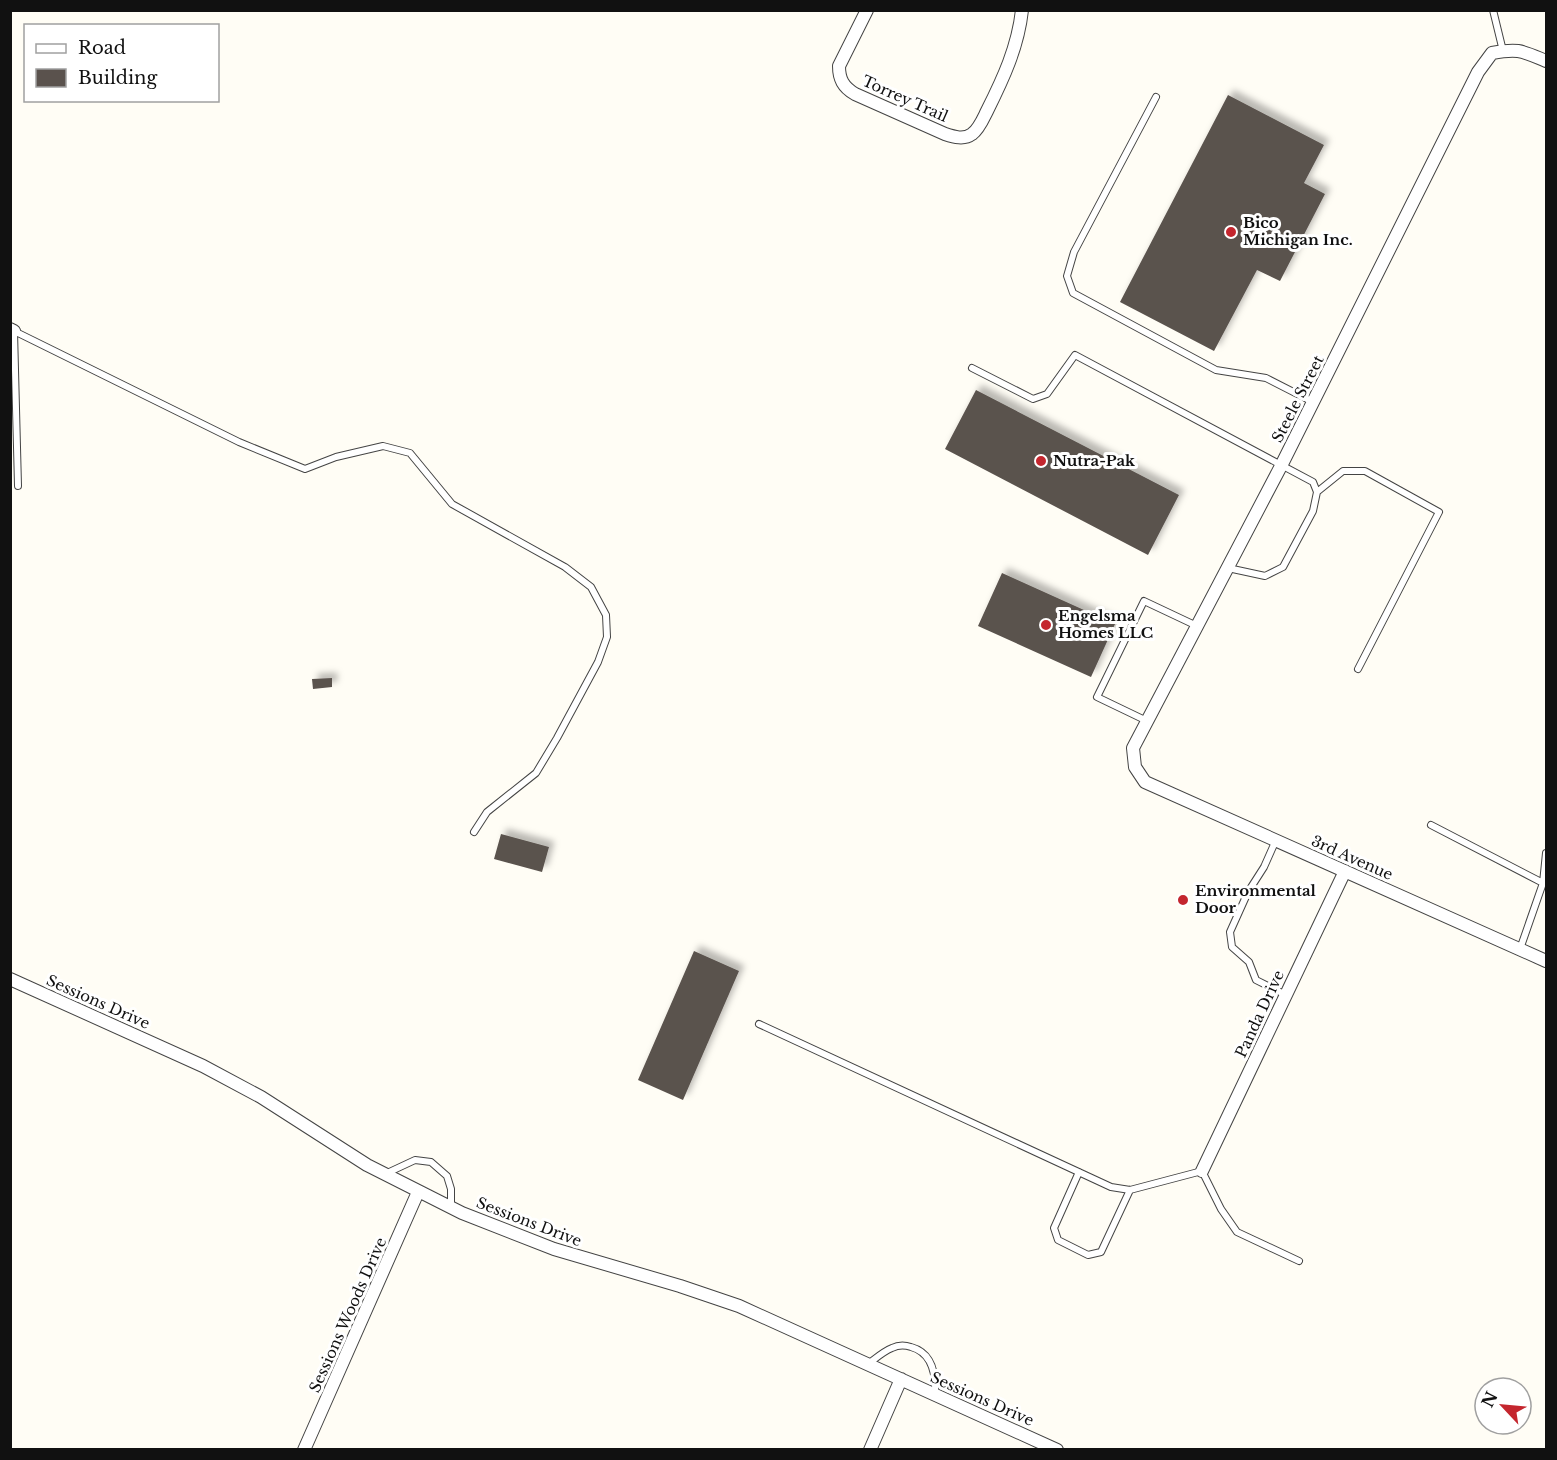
<svg xmlns="http://www.w3.org/2000/svg" width="1557" height="1460" viewBox="0 0 1557 1460" font-family="'Libre Baskerville',serif">
  <style>
    .building { fill: #5a524d; filter: url(#shadow) }
    .lines { fill: none; stroke-linecap: round; stroke-linejoin: round }
    .lane-casing { stroke: #444; stroke-width: 8 }
    .street-casing { stroke: #444; stroke-width: 14 }
    .lane { stroke: #fff; stroke-width: 6 }
    .street { stroke: #fff; stroke-width: 12 }
    .poi-dot { fill: #c4262e; stroke: #fff; stroke-width: 2 }
    .labels { text-anchor: middle; stroke-width: 6; stroke-linejoin: round; paint-order: stroke }
    .street-label { font-size: 15px; fill: #111; stroke: #fff }
    .poi-label { font-size: 15px; font-weight: bold; fill: #111; stroke: #fff; text-anchor: start }
  </style>
  <defs>
    <filter id="shadow"><feDropShadow dx="5.5" dy="-5.5" stdDeviation="3" flood-color="#0004"/></filter>
  </defs>
  <rect width="100%" height="100%" fill="#fffdf5"/>
  <path class="building" d="M1228,95L1324,145L1304,183L1325,194L1280,281L1257,270L1214,351L1120,302Z
    M976,390L1179,495L1148,555L945,449Z
    M1002,573L1115,624L1091,677L978,626Z
    M332,678V687L313,689L312,679Z
    M501,834L549,847L542,872L494,859Z
    M694,951L739,971L683,1100L638,1080Z"/>
  <g class="lines">
    <defs>
      <path id="lane" d="M1493,10L1503,51
        M1156,97L1074,252L1067,276L1073,293L1216,370L1266,378L1313,402
        M972,368L1033,399L1047,394L1075,355L1313,482L1317,492L1313,511L1283,567L1265,576L1228,568
        M18,486L14,331L239,442L305,469L336,457L383,446L410,453L452,504L565,567L591,587L606,615L607,637L598,662L557,738L536,773L487,812L474,832
        M1317,492L1343,471H1365L1439,512L1358,669
        M1147,721L1097,697L1144,601L1197,626
        M1431,825L1543,883
        M1276,840L1264,867L1248,892L1230,932L1232,947L1249,962L1256,980L1286,995
        M1520,949L1543,883L1546,853
        M759,1024L1111,1187L1130,1190L1202,1171L1221,1209L1237,1232L1299,1261
        M1079,1172L1054,1228L1058,1240L1088,1255L1101,1252L1130,1190
        M385,1174L415,1160L431,1162L447,1176L451,1189V1208
        M868,1364C876,1358 884,1351 892,1348C898,1345 905,1345 911,1347C933,1353 936,1375 935,1394"/>
      <path id="street" d="M867,10L839,66C839,79 843,87 855,94L945,134C954,137 964,140 972,134C979,129 983,119 987,111C1003,79 1018,47 1022,10
        M1546,61C1522,51 1519,48 1492,53L1478,72L1281,466L1133,748L1135,767L1145,782L1546,961
        M10,329L14,331
        M10,979L203,1066L261,1097L367,1165L462,1213L554,1249L680,1286L739,1306L1057,1450
        M1202,1171L1345,871
        M304,1450L418,1192
        M870,1450L901,1379"/>
    </defs>
    <use href="#lane" class="lane-casing"/>
    <use href="#street" class="street-casing"/>
    <use href="#lane" class="lane"/>
    <use href="#street" class="street"/>
  </g>
  <g class="poi-dot">
    <circle cx="1231" cy="232" r="6"/>
    <circle cx="1041" cy="461" r="6"/>
    <circle cx="1046" cy="625" r="6"/>
    <circle cx="1183" cy="900" r="6"/>
  </g>
  <g class="labels">
    <g class="street-label">
      <text transform="translate(905 99) rotate(24)" y="5">Torrey Trail</text>
      <text transform="translate(1298 399) rotate(-63)" y="5">Steele Street</text>
      <text transform="translate(1352 858) rotate(24)" y="5">3rd Avenue</text>
      <text transform="translate(98 1002) rotate(24)" y="5">Sessions Drive</text>
      <text transform="translate(1260 1014) rotate(-65)" y="5">Panda Drive</text>
      <text transform="translate(529 1222) rotate(21)" y="5">Sessions Drive</text>
      <text transform="translate(348 1315) rotate(-66)" y="5">Sessions Woods Drive</text>
      <text transform="translate(982 1399) rotate(24)" y="5">Sessions Drive</text>
    </g>
    <g class="poi-label">
      <text x="1243" y="228">Bico<tspan x="1243" dy="17">Michigan Inc.</tspan></text>
      <text x="1053" y="466">Nutra-Pak</text>
      <text x="1058" y="621">Engelsma<tspan x="1058" dy="17">Homes LLC</tspan></text>
      <text x="1195" y="896">Environmental<tspan x="1195" dy="17">Door</tspan></text>
    </g>
  </g>
  <rect width="1557" height="1460" fill="none" stroke="#111111" stroke-width="24"/>
  <rect x="24" y="24" width="195" height="78" fill="#ffffff" stroke="#a0a0a0" stroke-width="1.5"/>
  <rect x="36" y="44" width="30" height="9" fill="#ffffff" stroke="#a0a0a0" stroke-width="1.5"/>
  <text x="78" y="54" font-size="18" fill="#111111">Road</text>
  <rect x="36" y="69" width="30" height="18" fill="#5a524d" stroke="#a0a0a0" stroke-width="1.5"/>
  <text x="78" y="84" font-size="18" fill="#111111">Building</text>
  <g transform="translate(1503 1406) rotate(296)"><circle r="28" fill="#ffffff" stroke="#a0a0a0" stroke-width="1.5"/>
  <path d="M0-4.5L10 22L0 15L-10 22Z" fill="#c4262e"/>
  <text y="-9" font-size="16" font-weight="bold" text-anchor="middle" fill="#111111">N</text>
  </g>
</svg>
